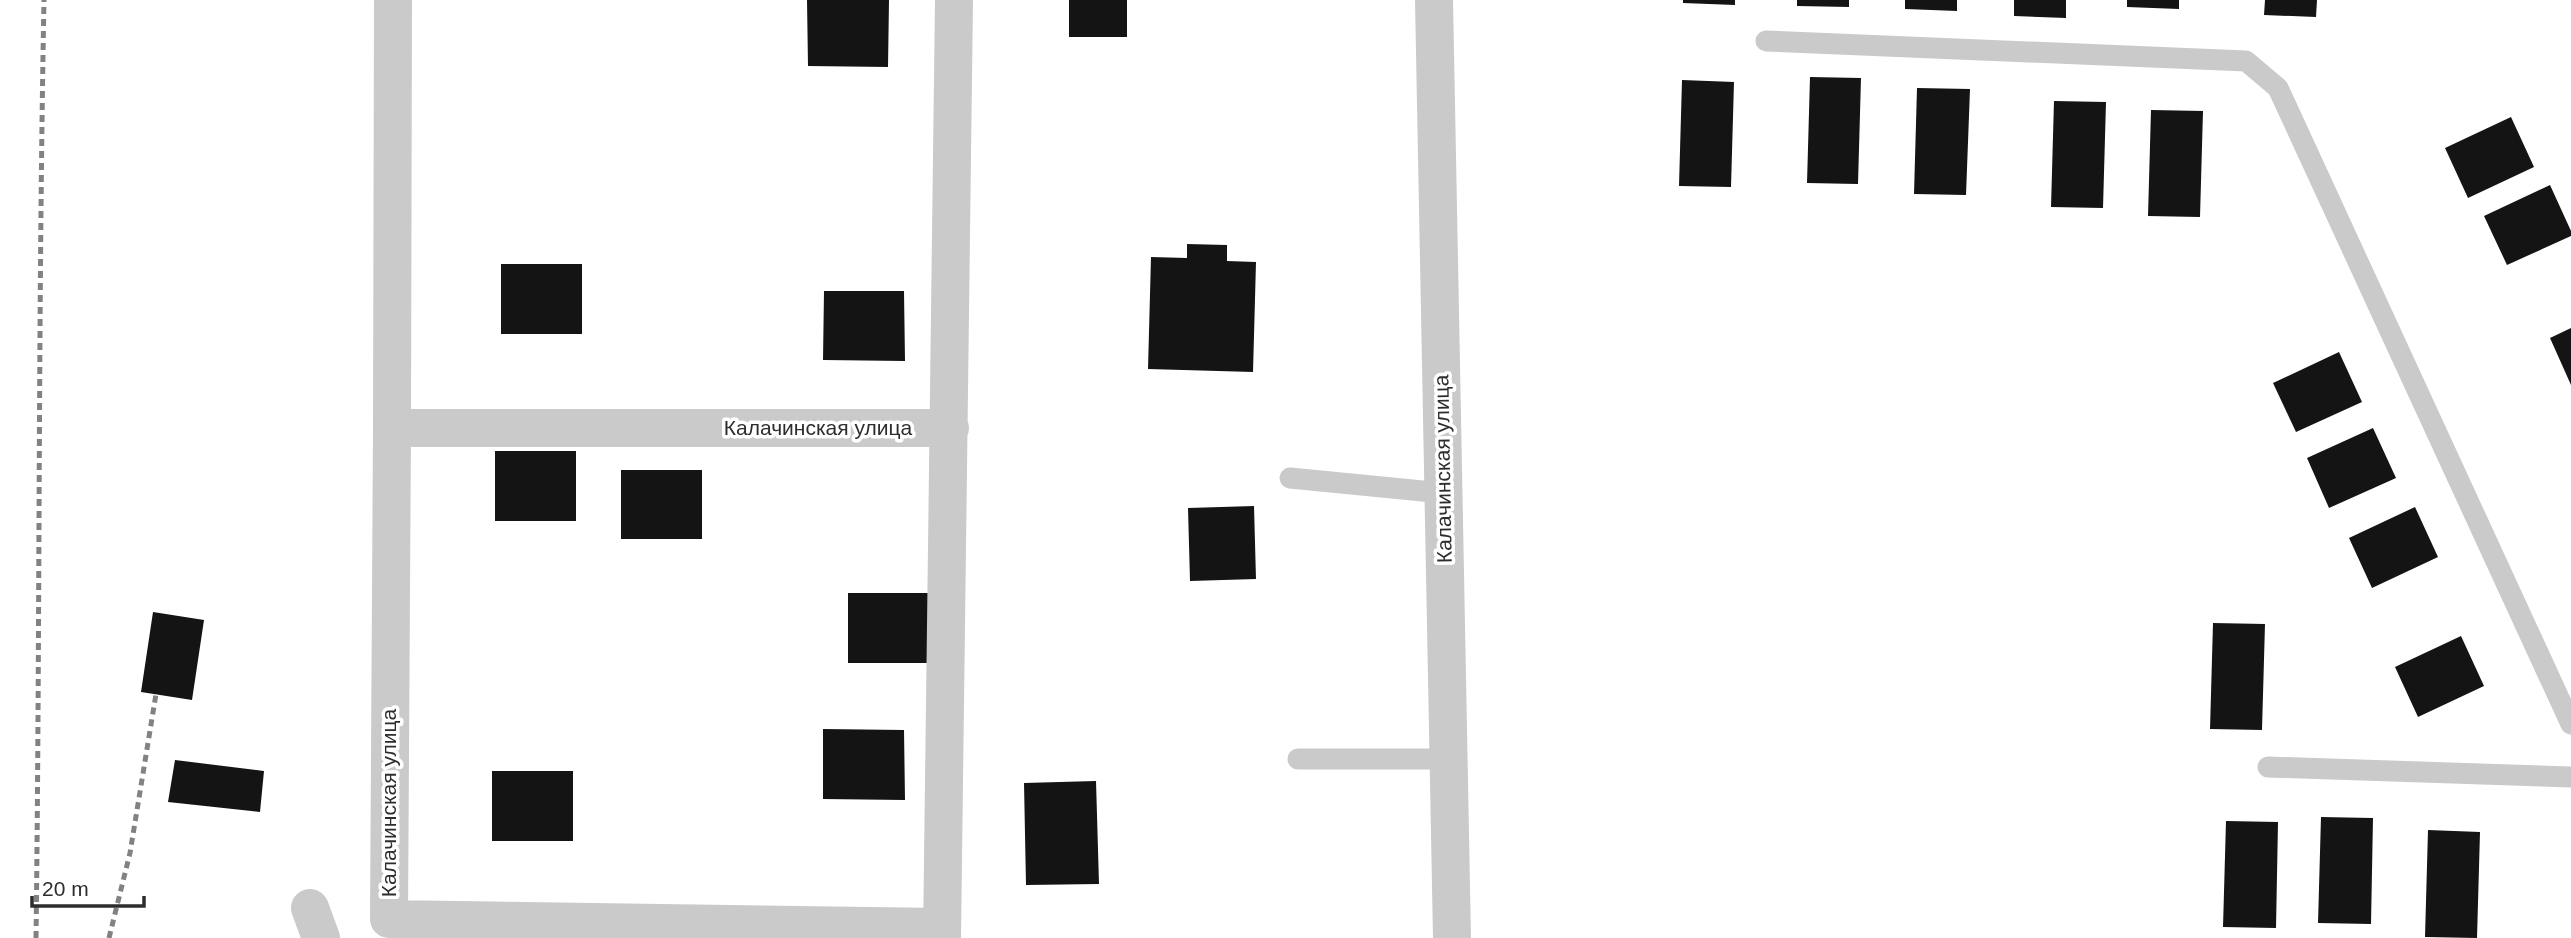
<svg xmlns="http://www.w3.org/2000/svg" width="2571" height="938" viewBox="0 0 2571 938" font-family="Arial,sans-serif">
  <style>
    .building { fill: #141414 }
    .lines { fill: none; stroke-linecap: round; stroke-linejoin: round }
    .lane { stroke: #cacaca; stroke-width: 21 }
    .street { stroke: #cacaca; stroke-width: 38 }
    .rail { stroke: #828282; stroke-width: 5; stroke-dasharray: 7 5; stroke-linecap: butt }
    .labels { text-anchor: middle; stroke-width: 7; stroke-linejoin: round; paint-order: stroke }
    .street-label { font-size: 21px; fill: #2d2d2d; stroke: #fff }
  </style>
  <rect width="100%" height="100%" fill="#fff"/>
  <path class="building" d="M807,0H889L888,67L808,66Z
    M1069,0H1127V37H1069Z
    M1683,0H1735V5L1683,3Z
    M1797,0H1849V7L1797,6Z
    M1905,0H1957V11L1905,9Z
    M2014,0H2066V18L2014,16Z
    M2127,0H2179V9L2127,7Z
    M2265,0H2317L2316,17L2264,15Z
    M1810,77L1861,78L1858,184L1807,183Z
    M1682,80L1734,82L1731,187L1679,186Z
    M1917,88L1970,89L1966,195L1914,194Z
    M2054,101L2106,102L2103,208L2051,207Z
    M2151,110L2203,111L2200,217L2148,216Z
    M2511,117L2534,167L2468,198L2445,148Z
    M2550,185L2571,231V236L2507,265L2484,216Z
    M1187,244L1227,245V261L1256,262L1253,372L1148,369L1151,257L1187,258Z
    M501,264H582V334H501Z
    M824,291H904L905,361L823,360Z
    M2571,328V385L2550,338Z
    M2339,352L2362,402L2296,432L2273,383Z
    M2373,428L2396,478L2329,508L2307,458Z
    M495,451H576V521H495Z
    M621,470H702V539H621Z
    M1254,506L1256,579L1190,581L1188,508Z
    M2415,507L2438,557L2372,588L2349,538Z
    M848,593H929V663H848Z
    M153,612L204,620L192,700L141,692Z
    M2213,623L2265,624L2262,730L2210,729Z
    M2461,636L2484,686L2418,717L2395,667Z
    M823,729L904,730L905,800L823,799Z
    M175,760L264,771L260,812L168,802Z
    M492,771H573V841H492Z
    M1096,781L1099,884L1026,885L1024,783Z
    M2321,817L2373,818L2371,924L2318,923Z
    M2226,821L2278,822L2276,928L2223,927Z
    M2428,830L2480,832L2477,938L2425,937Z"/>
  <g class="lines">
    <path class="lane" d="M1766,41L2246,61L2278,88L2571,724
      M1290,478L1443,493
      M1298,759H1448
      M2268,767L2571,777"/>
    <path class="street" d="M1434,0L1452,938
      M392,428L393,0
      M310,908L321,938
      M942,927L389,919L392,428H950
      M942,938L954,0"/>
    <path class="rail" d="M36,938C40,625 38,313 44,0
      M109,938L130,853L156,694"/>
  </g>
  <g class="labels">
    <g class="street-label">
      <text x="818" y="435">Калачинская улица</text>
      <text transform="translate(1443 469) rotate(-91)" y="7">Калачинская улица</text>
      <text transform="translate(389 803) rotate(-90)" y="7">Калачинская улица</text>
    </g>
  </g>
  <path d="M32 896v10h112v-10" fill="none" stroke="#2d2d2d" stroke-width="3.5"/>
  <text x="42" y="896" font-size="21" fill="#2d2d2d" stroke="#ffffff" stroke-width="5" paint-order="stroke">20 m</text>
</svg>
